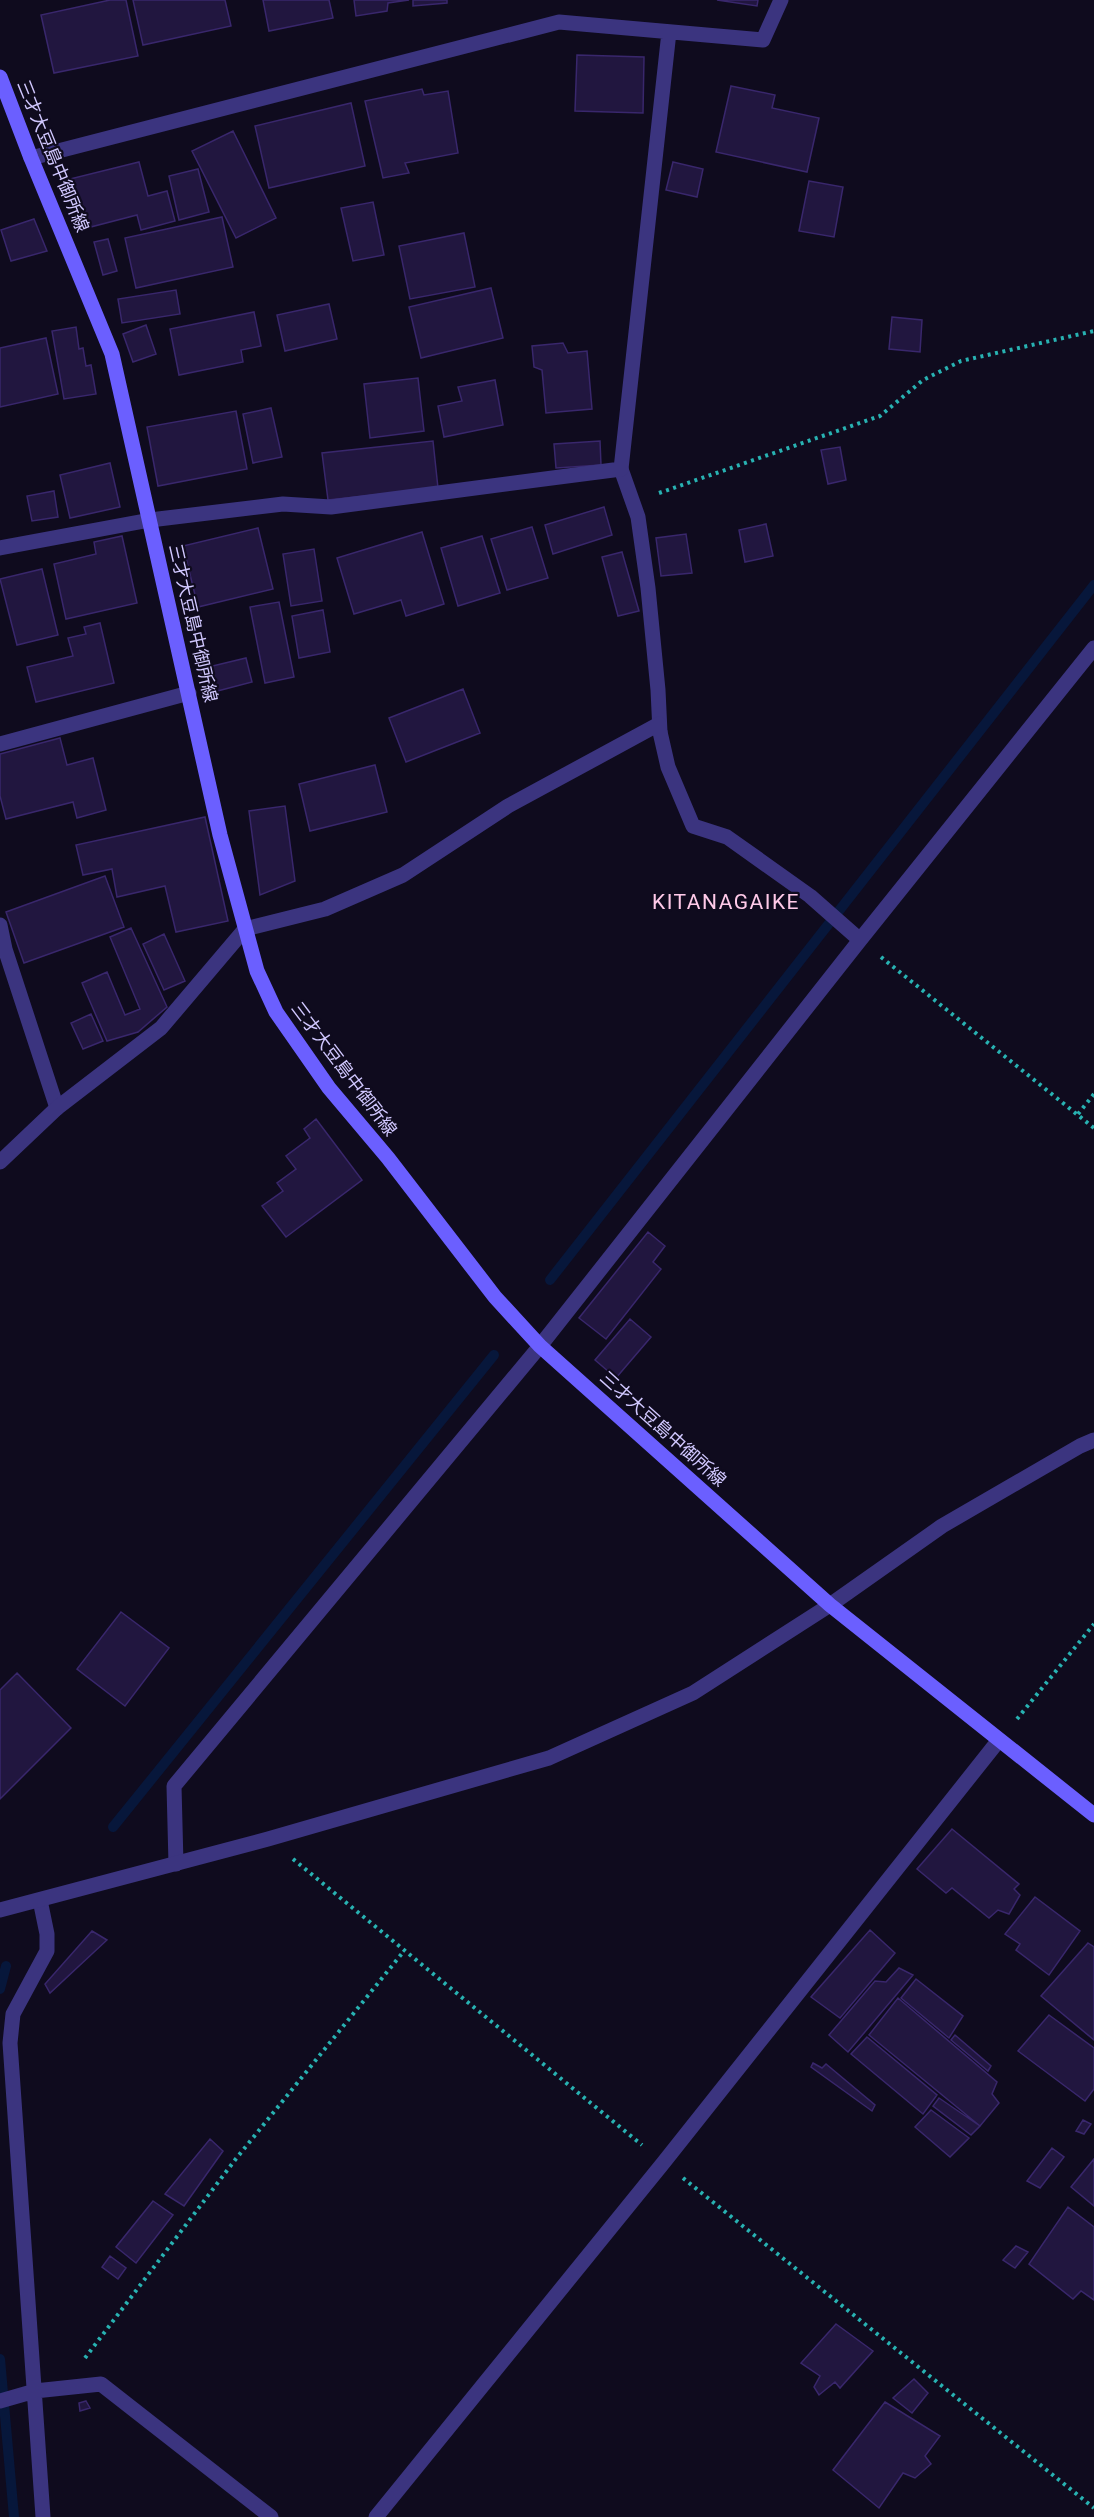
<svg xmlns="http://www.w3.org/2000/svg" width="1094" height="2517" viewBox="0 0 1094 2517" font-family="Roboto,'Noto Sans JP',sans-serif">
  <style>
    .lines { fill: none; stroke-linecap: round; stroke-linejoin: round }
    .stream { stroke: #07173b; stroke-width: 10 }
    .building { fill: #21163f; stroke: #39276c; stroke-width: 1.5 }
    .path { stroke: #28b2b2; stroke-width: 4; stroke-dasharray: 3 4.5; stroke-linecap: butt }
    .service { stroke: #3b347f; stroke-width: 15 }
    .minor { stroke: #3b347f; stroke-width: 15 }
    .tertiary { stroke: #3b347f; stroke-width: 15 }
    .secondary { stroke: #6b5fff; stroke-width: 15 }
    .labels { text-anchor: middle; stroke-width: 4.5; stroke-linejoin: round; paint-order: stroke }
    .street-label { font-size: 18px; fill: #d1c8ff; stroke: #0f0b1e }
    .quarter-label { font-size: 21px; letter-spacing: 1.5px; fill: #ffcae9; stroke: #0f0b1e }
  </style>
  <rect width="100%" height="100%" fill="#0f0b1e"/>
  <g class="lines">
    <path class="stream" d="M550,1280L1094,585
      M113,1827L494,1355
      M0,1989L6,1966
      M0,2359L14,2517"/>
  </g>
  <path class="building" d="M110,0H126L138,56L54,73L41,15Z
    M133,0H225L231,26L143,45Z
    M263,0H329L333,18L269,31Z
    M354,0H409L388,3L387,11L356,16Z
    M413,0H447V3L413,6Z
    M717,0H758L757,6Z
    M577,55L644,57L643,113L575,111Z
    M731,86L775,95L772,108L819,118L807,172L716,152Z
    M422,89L424,95L448,91L458,153L405,163L409,173L383,178L365,101Z
    M351,103L365,166L269,188L255,126Z
    M233,131L276,218L236,238L192,151Z
    M139,162L148,196L167,191L175,221L141,230L137,215L83,229L70,179Z
    M673,162L703,169L697,197L666,190Z
    M198,169L209,212L179,220L169,176Z
    M809,181L843,187L834,237L799,231Z
    M373,202L384,255L353,261L341,208Z
    M222,217L233,267L136,288L125,238Z
    M34,219L47,251L11,261L1,230Z
    M464,233L475,287L410,299L399,246Z
    M108,239L117,271L103,275L94,242Z
    M491,288L503,338L421,358L409,307Z
    M176,290L180,314L122,323L118,299Z
    M329,304L337,339L285,351L277,315Z
    M254,312L261,346L241,350L243,362L179,375L170,329Z
    M892,317L922,320L920,352L889,349Z
    M146,325L156,354L133,362L123,334Z
    M76,327L79,349L83,348L86,366L91,365L96,394L64,399L52,331Z
    M46,338L58,394L0,407V348Z
    M563,343L568,353L587,351L592,409L546,413L542,370L534,367L532,346Z
    M418,378L424,431L370,438L364,384Z
    M495,380L503,425L444,437L438,406L462,401L458,387Z
    M271,408L282,457L253,463L243,414Z
    M236,411L247,469L158,486L147,427Z
    M433,441L438,488L328,500L322,453Z
    M600,441L601,465L556,468L554,444Z
    M840,447L846,480L828,484L821,450Z
    M110,463L120,507L70,518L60,475Z
    M54,491L58,517L32,521L27,496Z
    M604,507L612,535L553,554L545,525Z
    M766,524L773,556L745,562L739,530Z
    M532,527L548,578L507,590L491,539Z
    M258,528L273,589L198,607L183,546Z
    M422,532L444,604L406,616L401,600L354,614L337,558Z
    M686,534L692,573L661,576L656,538Z
    M122,536L137,603L66,619L54,564L96,554L94,542Z
    M482,536L500,593L458,606L441,548Z
    M314,549L322,601L291,606L283,554Z
    M622,552L639,611L618,616L602,557Z
    M42,569L58,635L17,645L0,579Z
    M279,602L294,677L265,683L250,607Z
    M323,610L330,652L299,658L292,616Z
    M100,623L114,683L36,702L27,667L73,656L68,638L86,634L84,627Z
    M246,658L252,682L206,694L200,669Z
    M463,689L480,733L406,762L389,718Z
    M60,738L67,765L93,758L106,810L77,818L73,802L6,819L0,796V754Z
    M375,765L387,812L310,831L299,784Z
    M285,806L295,881L260,895L249,811Z
    M205,817L228,921L176,932L165,886L117,897L112,869L83,875L76,845Z
    M105,876L124,927L24,963L6,912Z
    M131,928L167,1007L138,1032L107,1041L82,983L107,972L125,1015L140,1009L110,937Z
    M164,934L185,981L164,990L143,944Z
    M91,1014L103,1041L83,1049L71,1023Z
    M316,1119L362,1180L286,1237L262,1206L283,1191L277,1183L296,1169L286,1156L310,1138L304,1129Z
    M648,1232L665,1246L653,1262L661,1269L606,1339L579,1318Z
    M630,1319L651,1337L616,1378L595,1360Z
    M121,1612L169,1648L125,1706L77,1669Z
    M17,1673L71,1728L0,1799V1690Z
    M952,1829L1019,1884L1014,1889L1020,1895L1009,1914L998,1910L989,1918L952,1888L946,1893L917,1869Z
    M1035,1897L1080,1931L1049,1975L1016,1950L1020,1944L1005,1934Z
    M870,1930L895,1953L840,2018L811,1997Z
    M92,1931L107,1940L50,1993L45,1984Z
    M1088,1943L1094,1947V2040L1041,1996Z
    M899,1968L913,1975L848,2052L829,2035L875,1981L886,1982Z
    M916,1979L963,2016L949,2038L901,1998Z
    M898,1998L997,2082L992,2094L999,2103L980,2126L869,2035Z
    M1049,2015L1094,2048V2089L1085,2101L1018,2051Z
    M955,2035L991,2066L988,2071L951,2040Z
    M867,2037L937,2095L923,2114L851,2054Z
    M813,2063L822,2068L826,2064L875,2105L872,2111L811,2067Z
    M939,2098L980,2126L971,2135L933,2106Z
    M931,2110L969,2138L950,2157L915,2127Z
    M1083,2120L1091,2124L1084,2134L1076,2131Z
    M210,2139L223,2151L184,2206L165,2194Z
    M1052,2148L1064,2157L1040,2188L1027,2181Z
    M1094,2159V2206L1071,2187Z
    M153,2201L173,2215L136,2263L116,2247Z
    M1068,2207L1094,2227V2300L1081,2291L1073,2299L1029,2264Z
    M1016,2246L1028,2252L1015,2268L1003,2260Z
    M110,2256L126,2268L118,2279L102,2267Z
    M836,2324L873,2351L840,2388L835,2382L819,2395L814,2387L820,2376L801,2363Z
    M914,2379L928,2393L912,2413L893,2398Z
    M86,2401L90,2408L80,2411L79,2403Z
    M885,2402L940,2436L925,2456L931,2464L915,2478L903,2473L879,2508L833,2470Z"/>
  <g class="lines">
    <path class="path" d="M659,493L880,416L923,380L961,361L1094,331
      M881,957L1094,1128
      M1078,1114L1094,1094
      M1017,1719L1094,1624
      M293,1859L642,2145
      M683,2178L1094,2508
      M85,2358L235,2160L404,1951"/>
    <path class="service" d="M621,469L638,517L648,588L658,690L660,732
      M0,925L5,949L57,1108"/>
    <path class="minor" d="M31,158L559,22L763,40L781,0
      M0,548L150,520L283,504L331,507L621,469L669,32
      M660,732L668,767L693,826L727,837L810,896L860,940
      M0,744L189,693
      M0,1162L57,1108L161,1028L245,929L325,909L403,875L508,806L659,724
      M176,1864L174,1786L540,1346L860,940L1094,648
      M40,1900L47,1934V1951L13,2014L10,2043L43,2517
      M0,2401L35,2391L101,2384L271,2517
      M376,2517L664,2162L999,1740"/>
    <path class="tertiary" d="M0,1910L268,1839L549,1758L693,1693L830,1605L942,1526L1080,1446L1094,1440"/>
    <path class="secondary" d="M0,77L31,158L112,354L220,835L257,971L276,1012L329,1088L388,1158L495,1297L540,1346L830,1605L1094,1815"/>
  </g>
  <g class="labels">
    <g class="street-label">
      <text transform="translate(53 156) rotate(68)" y="6">三才大豆島中御所線</text>
      <text transform="translate(193 623) rotate(77)" y="6">三才大豆島中御所線</text>
      <text transform="translate(344 1069) rotate(53)" y="6">三才大豆島中御所線</text>
      <text transform="translate(663 1429) rotate(42)" y="6">三才大豆島中御所線</text>
    </g>
    <g class="quarter-label">
      <text x="726" y="909">KITANAGAIKE</text>
    </g>
  </g>
</svg>
